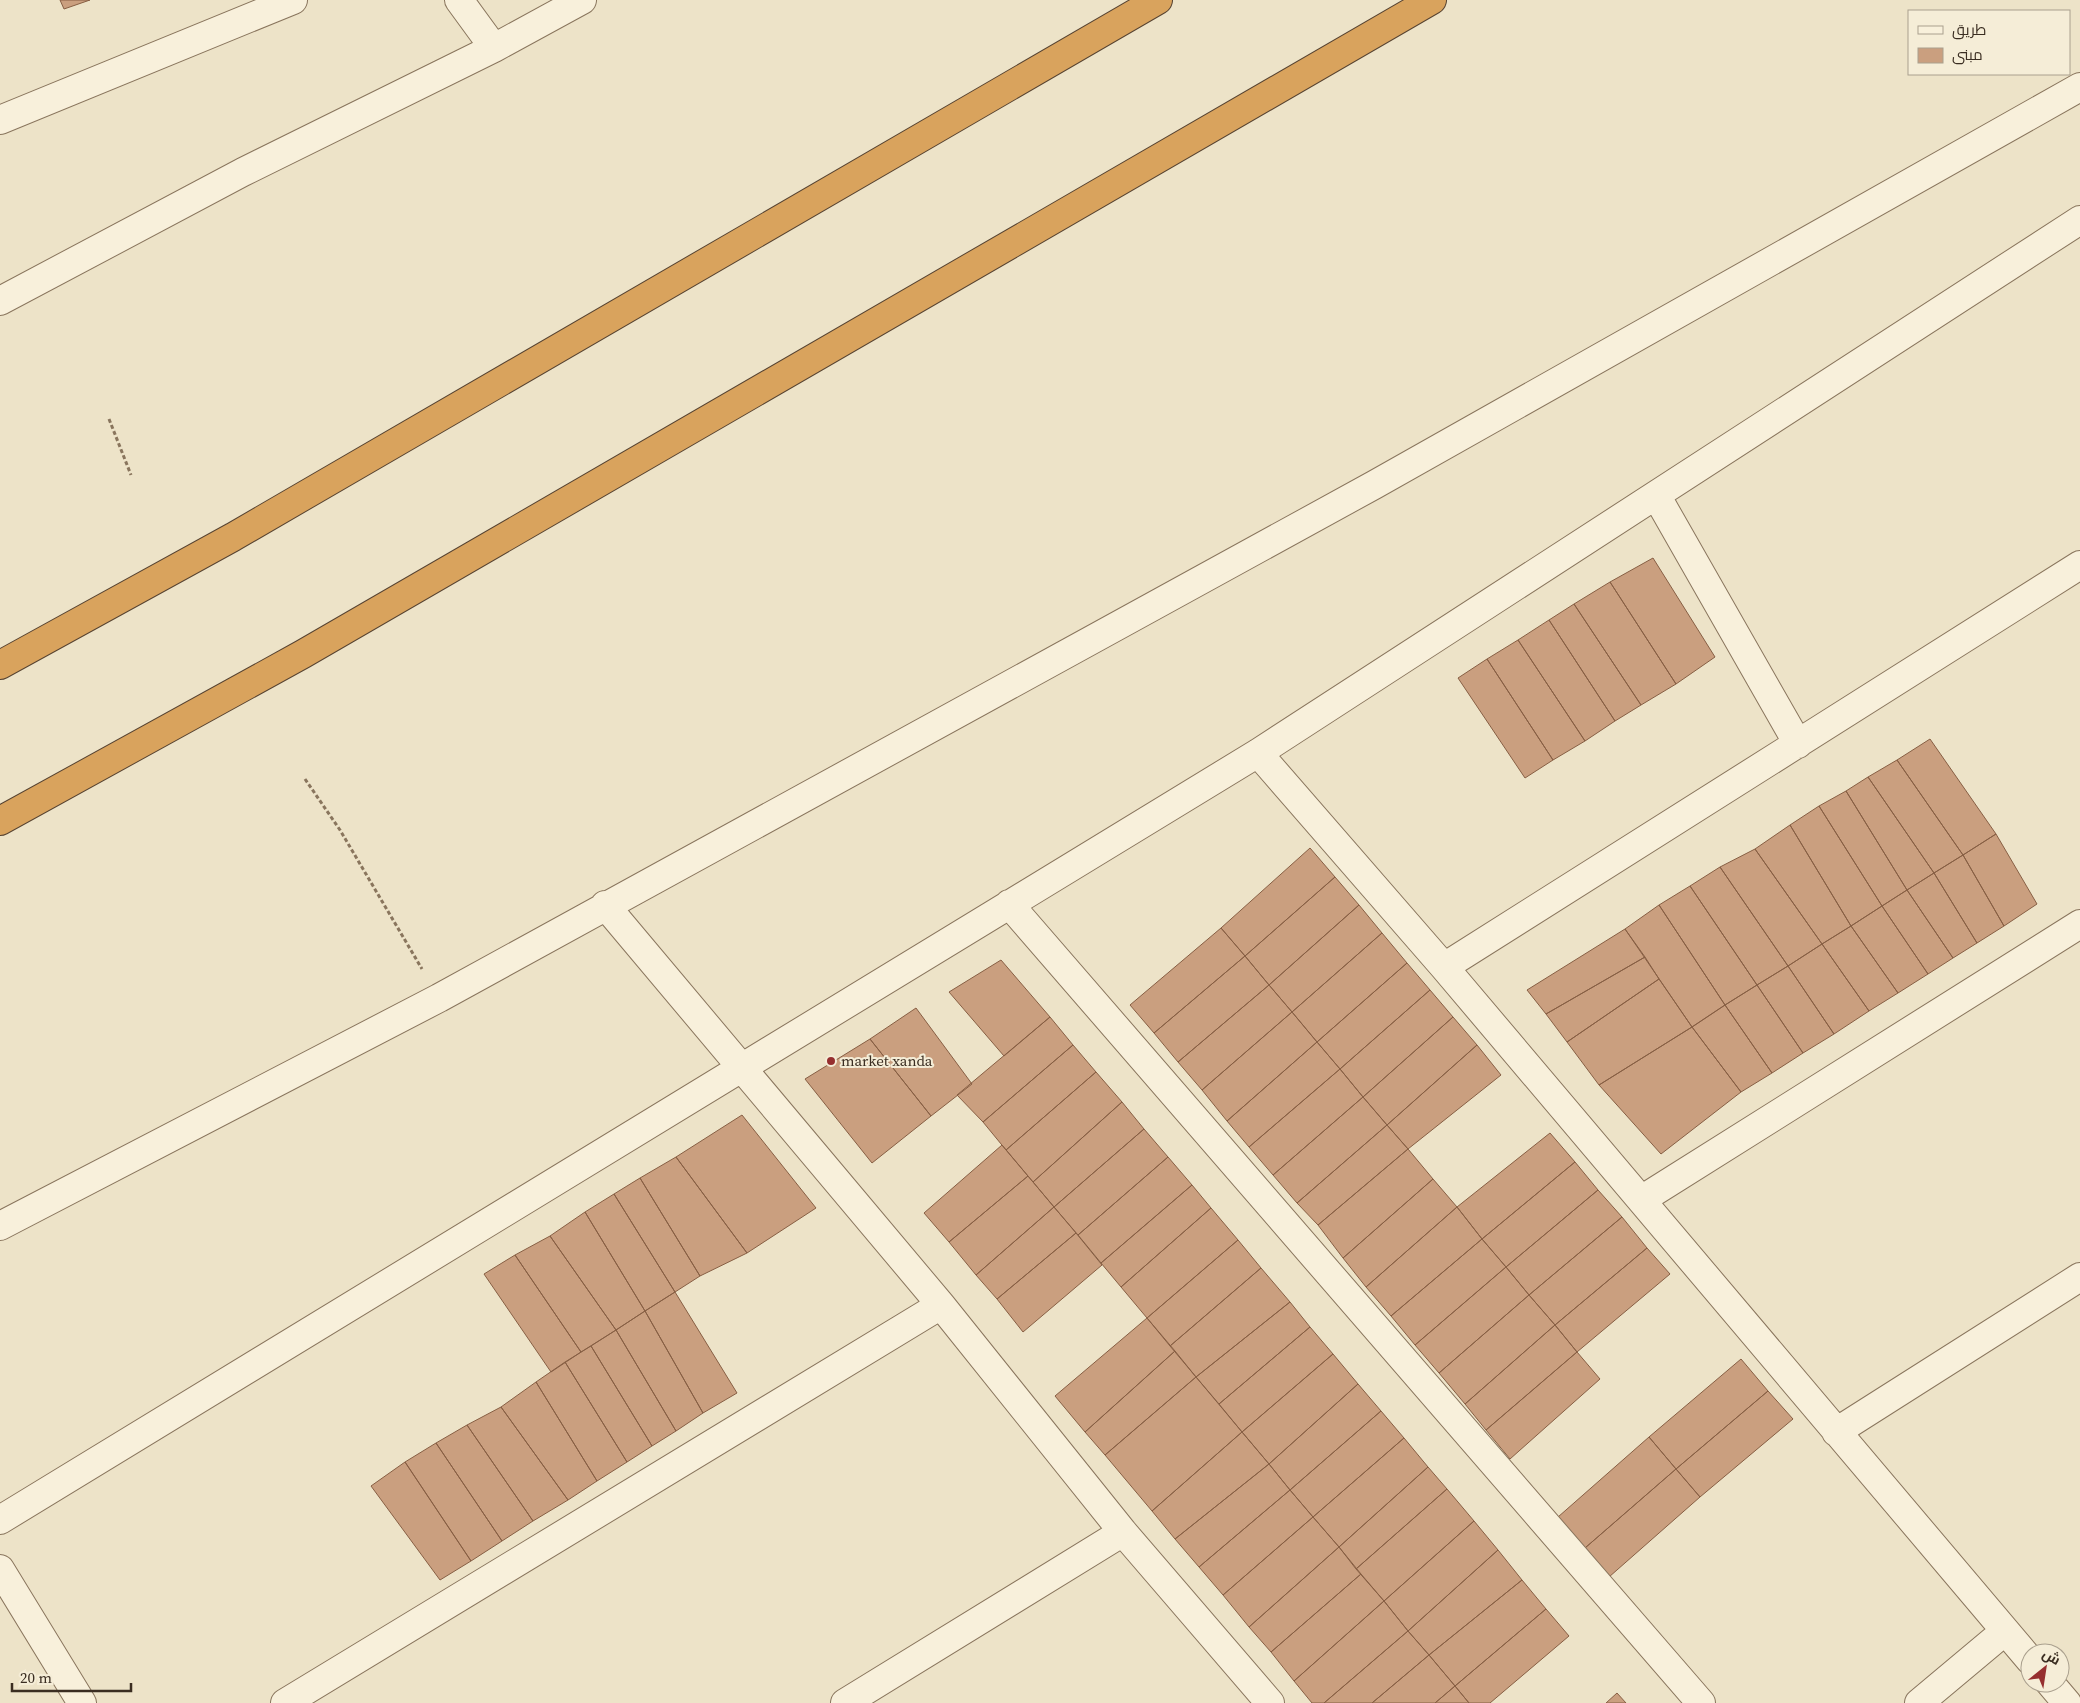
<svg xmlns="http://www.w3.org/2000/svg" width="2080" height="1703" viewBox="0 0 2080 1703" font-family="'Source Serif 4',Cairo,serif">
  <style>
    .building { fill: #ca9f7f; stroke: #875f44 }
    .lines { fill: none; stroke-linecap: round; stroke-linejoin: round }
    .minor-casing { stroke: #89755d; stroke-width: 30 }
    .highway-casing { stroke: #574331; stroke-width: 30 }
    .path { stroke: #89755d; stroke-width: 3; stroke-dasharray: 4 2.5; stroke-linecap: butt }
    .minor { stroke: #f8f0db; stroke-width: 28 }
    .highway { stroke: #d9a35d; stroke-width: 28 }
    .poi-dot { fill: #962f2f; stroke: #f5edd7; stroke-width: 2 }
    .labels { text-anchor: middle; stroke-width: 4; stroke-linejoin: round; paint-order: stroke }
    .poi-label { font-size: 15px; fill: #3a2d21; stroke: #f5edd7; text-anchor: start }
  </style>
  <rect width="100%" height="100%" fill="#ede3c8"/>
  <path class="building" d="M60,0H90L64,9Z
    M1653,558L1715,657L1676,684L1610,582Z
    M1610,582L1676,684L1641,705L1574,604Z
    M1574,604L1641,705L1615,721L1549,620Z
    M1549,620L1615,721L1585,741L1518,640Z
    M1518,640L1585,741L1553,760L1487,659Z
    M1487,659L1553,760L1525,778L1458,678Z
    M1930,739L1996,834L1963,855L1897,760Z
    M1897,760L1963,855L1934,873L1868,777Z
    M1868,777L1934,873L1907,890L1846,791Z
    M1846,791L1907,890L1882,906L1819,806Z
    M1819,806L1882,906L1851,926L1790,825Z
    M1790,825L1851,926L1822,944L1755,849Z
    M1996,834L2037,904L2004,926L1963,855Z
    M1310,848L1335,877L1245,956L1221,928Z
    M1755,849L1822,944L1788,966L1720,867Z
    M1963,855L2004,926L1977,943L1934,873Z
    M1720,867L1788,966L1757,985L1690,886Z
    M1934,873L1977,943L1953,958L1907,890Z
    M1335,877L1359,905L1269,985L1245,956Z
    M1690,886L1757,985L1725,1005L1659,905Z
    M1907,890L1953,958L1928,974L1882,906Z
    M1359,905L1382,933L1292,1012L1269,985Z
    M1659,905L1725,1005L1692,1027L1625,929Z
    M1882,906L1928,974L1898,993L1851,926Z
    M1851,926L1898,993L1869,1011L1822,944Z
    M1221,928L1245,956L1154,1033L1130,1005Z
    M1625,929L1645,957L1546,1014L1527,990Z
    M1382,933L1407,963L1317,1042L1292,1012Z
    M1822,944L1869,1011L1834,1034L1788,966Z
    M1245,956L1269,985L1178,1062L1154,1033Z
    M1645,957L1659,979L1567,1042L1546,1014Z
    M1001,960L1050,1017L1004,1056L949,992Z
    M1407,963L1430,990L1340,1069L1317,1042Z
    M1788,966L1834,1034L1803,1053L1757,985Z
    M1659,979L1692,1027L1599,1085L1567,1042Z
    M1269,985L1292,1012L1202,1090L1178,1062Z
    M1757,985L1803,1053L1772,1073L1725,1005Z
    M1430,990L1453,1017L1363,1097L1340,1069Z
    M1725,1005L1772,1073L1741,1092L1692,1027Z
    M916,1008L972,1084L931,1116L870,1039Z
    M1292,1012L1317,1042L1227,1121L1202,1090Z
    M1050,1017L1073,1045L983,1122L957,1095Z
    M1453,1017L1477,1045L1387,1125L1363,1097Z
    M1692,1027L1741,1092L1661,1154L1599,1085Z
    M870,1039L931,1116L872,1163L805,1079Z
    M1317,1042L1340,1069L1249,1147L1227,1121Z
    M1073,1045L1096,1072L1006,1150L983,1122Z
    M1477,1045L1501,1075L1408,1149L1387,1125Z
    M1340,1069L1363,1097L1273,1175L1249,1147Z
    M1096,1072L1122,1102L1033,1182L1006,1150Z
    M1363,1097L1387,1125L1297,1203L1273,1175Z
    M1122,1102L1144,1129L1054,1207L1033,1182Z
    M742,1115L816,1208L747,1253L676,1157Z
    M1387,1125L1408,1149L1318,1225L1297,1203Z
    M1144,1129L1168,1157L1078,1235L1054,1207Z
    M1550,1133L1575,1162L1482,1239L1457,1207Z
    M1002,1145L1028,1176L949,1242L924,1213Z
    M1408,1149L1433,1179L1343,1258L1318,1225Z
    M676,1157L747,1253L700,1276L640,1178Z
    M1168,1157L1192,1185L1101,1263L1078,1235Z
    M1575,1162L1598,1190L1506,1267L1482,1239Z
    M1028,1176L1054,1207L976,1275L949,1242Z
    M640,1178L700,1276L675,1292L614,1194Z
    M1433,1179L1457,1207L1366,1287L1343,1258Z
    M1192,1185L1211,1208L1121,1287L1101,1263Z
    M1598,1190L1622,1217L1529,1295L1506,1267Z
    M614,1194L675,1292L645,1311L585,1212Z
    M1054,1207L1076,1233L997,1299L976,1275Z
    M1457,1207L1482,1239L1391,1316L1366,1287Z
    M1211,1208L1238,1240L1147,1318L1121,1287Z
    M585,1212L645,1311L616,1330L550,1236Z
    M1622,1217L1647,1248L1555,1325L1529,1295Z
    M1076,1233L1102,1265L1023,1332L997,1299Z
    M550,1236L616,1330L581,1352L515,1255Z
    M1482,1239L1506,1267L1415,1345L1391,1316Z
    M1238,1240L1261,1268L1170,1346L1147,1318Z
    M1647,1248L1670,1274L1577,1352L1555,1325Z
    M515,1255L581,1352L551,1372L484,1274Z
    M1506,1267L1529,1295L1439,1373L1415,1345Z
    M1261,1268L1290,1302L1196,1377L1170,1346Z
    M675,1292L737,1393L703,1413L645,1311Z
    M1529,1295L1555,1325L1465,1404L1439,1373Z
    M1290,1302L1310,1327L1219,1404L1196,1377Z
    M645,1311L703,1413L676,1431L616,1330Z
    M1147,1318L1175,1351L1085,1432L1055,1396Z
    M1555,1325L1577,1352L1486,1430L1465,1404Z
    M1310,1327L1333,1354L1242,1432L1219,1404Z
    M616,1330L676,1431L652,1446L591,1346Z
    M591,1346L652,1446L627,1462L565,1362Z
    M1175,1351L1196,1377L1105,1455L1085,1432Z
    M1577,1352L1600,1379L1510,1459L1486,1430Z
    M1333,1354L1358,1384L1269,1464L1242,1432Z
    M1741,1359L1768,1391L1676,1469L1649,1437Z
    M565,1362L627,1462L597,1481L536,1382Z
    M1196,1377L1242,1432L1152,1511L1105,1455Z
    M536,1382L597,1481L568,1500L501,1407Z
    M1358,1384L1381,1411L1290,1490L1269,1464Z
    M1768,1391L1793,1419L1700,1497L1676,1469Z
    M501,1407L568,1500L533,1521L467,1425Z
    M1381,1411L1404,1438L1313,1517L1290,1490Z
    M467,1425L533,1521L502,1541L436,1443Z
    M1242,1432L1269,1464L1175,1539L1152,1511Z
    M1649,1437L1676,1469L1585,1548L1558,1517Z
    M1404,1438L1428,1467L1339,1547L1313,1517Z
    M436,1443L502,1541L471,1561L405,1462Z
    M405,1462L471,1561L440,1580L371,1486Z
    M1269,1464L1290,1490L1199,1567L1175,1539Z
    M1428,1467L1447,1489L1356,1569L1339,1547Z
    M1676,1469L1700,1497L1609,1577L1585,1548Z
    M1447,1489L1474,1521L1384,1601L1356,1569Z
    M1290,1490L1313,1517L1223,1595L1199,1567Z
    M1313,1517L1339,1547L1249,1627L1223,1595Z
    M1474,1521L1498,1550L1408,1631L1384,1601Z
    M1339,1547L1361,1574L1271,1652L1249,1627Z
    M1498,1550L1522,1580L1429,1655L1408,1631Z
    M1361,1574L1384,1601L1294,1681L1271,1652Z
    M1522,1580L1546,1609L1455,1686L1429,1655Z
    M1384,1601L1408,1631L1324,1703H1312L1294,1681Z
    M1546,1609L1569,1636L1490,1703H1469L1455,1686Z
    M1408,1631L1429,1655L1372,1703H1324Z
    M1429,1655L1455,1686L1435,1703H1372Z
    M1455,1686L1469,1703H1435Z
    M1617,1693L1626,1703H1606Z"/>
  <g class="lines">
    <defs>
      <path id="minor" d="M459,0L494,48
        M0,120L293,0
        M0,301L243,172L494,48L582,0
        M1656,495L1798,744
        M1258,753L1444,967L2030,1660
        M1009,904L1701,1703
        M605,905L941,1305L1123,1532L1270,1703
        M1444,967L2080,565
        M1641,1200L2080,924
        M0,1226L439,998L1374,485L2080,87
        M1836,1432L2080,1277
        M0,1520L1258,753L2080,220
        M0,1569L82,1703
        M2050,1683L2067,1703
        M285,1703L941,1305
        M845,1703L1123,1532
        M1919,1703L2005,1631"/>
      <path id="highway" d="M0,665L233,537L1158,0
        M0,821L303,654L1432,0"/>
    </defs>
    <use href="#minor" class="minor-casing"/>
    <use href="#highway" class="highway-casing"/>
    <path class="path" d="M109,419L131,475
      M305,779L340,830L422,969"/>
    <use href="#minor" class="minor"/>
    <use href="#highway" class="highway"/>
  </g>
  <circle class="poi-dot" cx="831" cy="1061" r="5"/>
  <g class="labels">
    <g class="poi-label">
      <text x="841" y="1066">market xanda</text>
    </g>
  </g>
  <rect x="1908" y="10" width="162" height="65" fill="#f5edd7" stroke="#aaa08e"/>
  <rect x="1918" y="26" width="25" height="8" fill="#f8f0db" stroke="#aaa08e"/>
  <text x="1952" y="35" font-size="15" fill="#3a2d21">طريق</text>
  <rect x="1918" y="48" width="25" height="15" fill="#ca9f7f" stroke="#aaa08e"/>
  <text x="1952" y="60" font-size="15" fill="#3a2d21">مبنى</text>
  <g transform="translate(2045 1668) rotate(30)"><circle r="24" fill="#f5edd7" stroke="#aaa08e"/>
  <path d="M0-4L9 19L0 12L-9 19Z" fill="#962f2f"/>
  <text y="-8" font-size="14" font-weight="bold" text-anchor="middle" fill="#3a2d21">ش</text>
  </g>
  <path d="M12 1683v8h119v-8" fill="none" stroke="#3a2d21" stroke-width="2.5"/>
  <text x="20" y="1683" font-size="15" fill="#3a2d21" stroke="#f5edd7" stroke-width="4" paint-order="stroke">20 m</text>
</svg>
